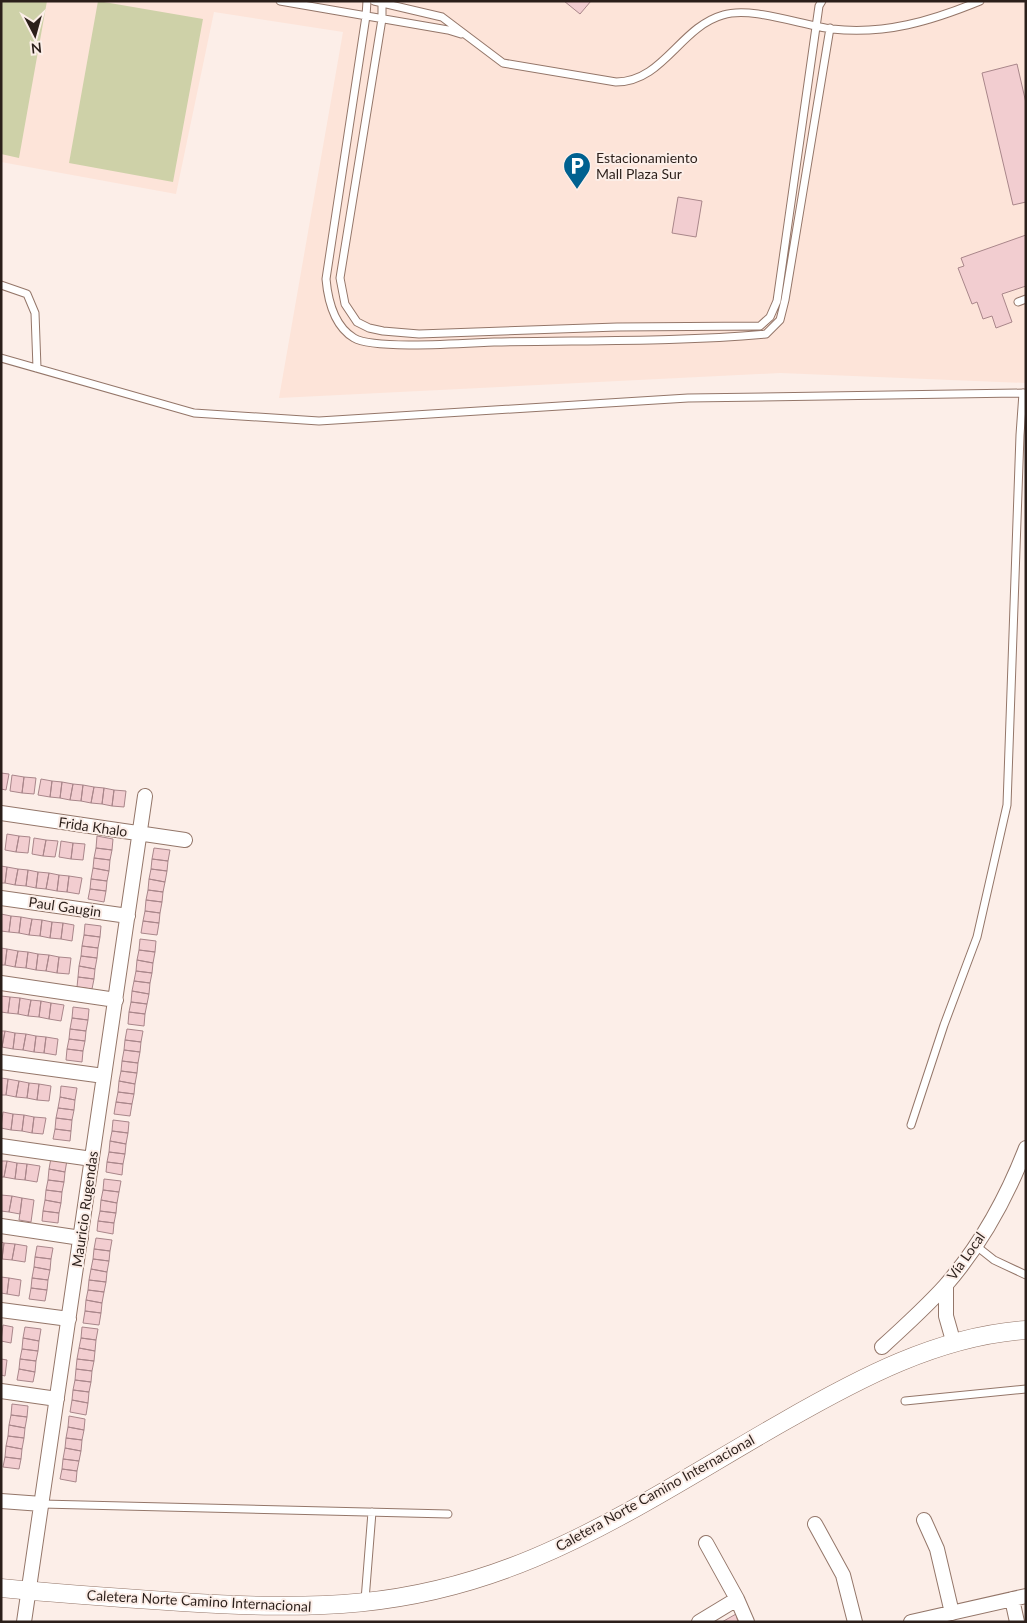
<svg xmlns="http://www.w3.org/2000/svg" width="1027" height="1623" viewBox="0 0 1027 1623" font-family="Lato,sans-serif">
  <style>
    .built { fill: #fde4d9 }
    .green { fill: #ced1a8 }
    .building { fill: #f2cdd0; stroke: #a9868a }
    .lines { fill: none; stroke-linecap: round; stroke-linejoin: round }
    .service-casing { stroke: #947669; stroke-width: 9 }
    .minor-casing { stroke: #947669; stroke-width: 16 }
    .tertiary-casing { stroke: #947669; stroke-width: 19 }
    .service { stroke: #fff; stroke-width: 7 }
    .minor { stroke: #fff; stroke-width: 14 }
    .tertiary { stroke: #fff; stroke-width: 18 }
    .labels { text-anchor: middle; stroke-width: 4; stroke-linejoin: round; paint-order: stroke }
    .poi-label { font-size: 14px; fill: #2b1f1a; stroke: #fceee8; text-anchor: start }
    .street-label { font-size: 14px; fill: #2b1f1a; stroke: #fceee8 }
  </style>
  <rect width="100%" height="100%" fill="#fceee8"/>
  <path class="built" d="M1,1H1026V383L780,373L279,398L343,32L214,12L176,194L1,162Z"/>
  <path class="green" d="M1,1H47L19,158L1,154Z
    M98,1L203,19L173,182L69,163Z"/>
  <path class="building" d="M564,1H591L580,14Z
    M1017,64L1026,103V202L1013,205L982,73Z
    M678,197L702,201L696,237L672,233Z
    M1026,235V286L1002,294L1012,322L996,328L992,316L983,319L977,302L972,304L958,268L964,266L961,258Z
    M1,773L9,774L6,790L1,789Z
    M12,775L24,777L22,793L10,791Z
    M24,777L36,778L34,794L22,793Z
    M41,779L52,781L50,797L38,795Z
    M52,781L62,782L60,798L50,797Z
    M62,782L73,784L70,800L60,798Z
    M73,784L83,785L81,801L70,800Z
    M83,785L94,787L91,803L81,801Z
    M94,787L104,788L102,804L91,803Z
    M104,788L114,790L112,806L102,804Z
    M114,790L126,791L124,807L112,806Z
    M7,834L19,836L16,852L5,850Z
    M19,836L30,837L28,853L16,852Z
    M97,836L113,839L112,850L96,848Z
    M34,838L46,840L43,856L32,854Z
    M46,840L58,841L55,857L43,856Z
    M61,841L73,843L71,859L59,857Z
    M73,843L85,844L83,860L71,859Z
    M96,848L112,850L110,860L94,858Z
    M154,848L170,850L168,861L152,859Z
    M94,858L110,860L109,871L93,868Z
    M152,859L168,861L167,871L151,869Z
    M1,866L7,867L5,883H1Z
    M7,867L18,869L15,885L5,883Z
    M93,868L109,871L107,881L91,879Z
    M18,869L28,870L26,886L15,885Z
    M151,869L167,871L165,882L149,879Z
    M28,870L38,872L36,888L26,886Z
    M38,872L49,873L46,889L36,888Z
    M49,873L59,875L57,891L46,889Z
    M59,875L69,876L67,892L57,891Z
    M69,876L82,878L79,894L67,892Z
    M91,879L107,881L106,891L90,889Z
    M149,879L165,882L163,892L148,890Z
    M90,889L106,891L104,902L88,899Z
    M148,890L163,892L162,902L146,900Z
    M146,900L162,902L160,913L145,911Z
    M145,911L160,913L159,923L143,921Z
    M1,914L11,916L9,932L1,931Z
    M11,916L21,917L19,933L9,932Z
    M21,917L32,919L29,935L19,933Z
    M32,919L42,920L40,936L29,935Z
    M42,920L52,922L50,938L40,936Z
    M143,921L159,923L157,935L141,933Z
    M52,922L63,923L61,939L50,938Z
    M63,923L74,925L72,941L61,939Z
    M85,924L101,926L100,937L84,935Z
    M84,935L100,937L98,948L82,946Z
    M140,939L156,941L155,952L139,950Z
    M82,946L98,948L97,958L81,956Z
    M1,948L7,949L5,965H1Z
    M7,949L18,951L15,967L5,965Z
    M139,950L155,952L153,963L137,960Z
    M18,951L28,952L26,968L15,967Z
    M28,952L38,954L36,970L26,968Z
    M38,954L49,955L46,971L36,970Z
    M49,955L59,957L57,973L46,971Z
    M81,956L97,958L95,969L79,966Z
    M59,957L71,958L69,974L57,973Z
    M137,960L153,963L152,973L136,971Z
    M79,966L95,969L94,979L78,977Z
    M136,971L152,973L150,983L134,981Z
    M78,977L94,979L92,989L77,987Z
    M134,981L150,983L149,994L132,991Z
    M132,991L149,994L147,1004L131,1002Z
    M1,996L10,997L8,1013L1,1012Z
    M10,997L20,998L18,1014L8,1013Z
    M20,998L31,1000L28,1016L18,1014Z
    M31,1000L41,1001L39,1017L28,1016Z
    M41,1001L51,1003L49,1019L39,1017Z
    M131,1002L147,1004L145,1014L129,1012Z
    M51,1003L64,1005L61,1021L49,1019Z
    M73,1007L89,1009L88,1020L72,1018Z
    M129,1012L145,1014L144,1026L128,1024Z
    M72,1018L88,1020L86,1031L70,1029Z
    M70,1029L86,1031L85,1041L69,1039Z
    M127,1029L143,1031L141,1042L125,1040Z
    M1,1031H5L2,1047H1Z
    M5,1031L15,1033L13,1049L2,1047Z
    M15,1033L26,1034L23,1050L13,1049Z
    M26,1034L36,1036L34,1052L23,1050Z
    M36,1036L46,1037L44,1053L34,1052Z
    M46,1037L58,1039L56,1055L44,1053Z
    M69,1039L85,1041L83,1051L67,1049Z
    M125,1040L141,1042L140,1052L124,1050Z
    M67,1049L83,1051L82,1062L66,1060Z
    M124,1050L140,1052L138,1063L122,1061Z
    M122,1061L138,1063L137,1073L121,1071Z
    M121,1071L137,1073L135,1084L119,1081Z
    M1,1078L8,1079L6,1095H1Z
    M8,1079L19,1081L16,1097L6,1095Z
    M19,1081L29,1083L27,1098L16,1097Z
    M119,1081L135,1084L134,1094L118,1092Z
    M29,1083L39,1084L37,1100L27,1098Z
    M39,1084L51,1086L49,1101L37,1100Z
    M61,1086L77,1088L75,1100L60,1097Z
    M118,1092L134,1094L132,1104L116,1102Z
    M60,1097L75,1100L74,1110L58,1108Z
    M116,1102L132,1104L130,1116L114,1114Z
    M58,1108L74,1110L72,1120L56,1118Z
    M3,1112L13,1114L11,1130L1,1128Z
    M13,1114L24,1115L22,1131L11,1130Z
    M24,1115L34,1117L32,1133L22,1131Z
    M34,1117L46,1118L43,1134L32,1133Z
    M56,1118L72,1120L71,1131L55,1129Z
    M113,1120L129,1122L128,1133L112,1131Z
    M55,1129L71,1131L70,1141L53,1139Z
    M112,1131L128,1133L126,1144L110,1141Z
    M110,1141L126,1144L125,1154L109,1152Z
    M109,1152L125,1154L123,1164L107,1162Z
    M51,1158L67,1160L65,1172L49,1169Z
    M1,1161H7L4,1177H1Z
    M7,1161L17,1163L15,1179L4,1177Z
    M107,1162L123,1164L122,1175L106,1172Z
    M17,1163L27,1164L25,1180L15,1179Z
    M27,1164L40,1166L37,1182L25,1180Z
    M49,1169L65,1172L64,1182L48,1180Z
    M104,1179L121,1181L119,1192L103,1190Z
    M48,1180L64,1182L62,1192L46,1190Z
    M46,1190L62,1192L61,1203L45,1200Z
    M103,1190L119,1192L117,1203L101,1200Z
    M1,1195L12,1196L9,1212L1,1211Z
    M12,1196L22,1198L20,1214L9,1212Z
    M22,1198L34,1200L31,1222L19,1220Z
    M45,1200L61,1203L59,1213L43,1211Z
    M101,1200L117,1203L116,1213L100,1211Z
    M43,1211L59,1213L58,1223L42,1221Z
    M100,1211L116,1213L114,1223L98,1221Z
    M98,1221L114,1223L113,1234L97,1231Z
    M96,1238L112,1240L110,1251L94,1249Z
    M1,1242L4,1243L2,1259L1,1258Z
    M4,1243L15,1244L12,1260L2,1259Z
    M15,1244L27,1246L25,1262L12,1260Z
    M37,1246L53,1248L51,1259L35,1257Z
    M94,1249L110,1251L109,1261L93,1259Z
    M35,1257L51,1259L50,1270L34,1267Z
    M93,1259L109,1261L107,1272L91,1269Z
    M34,1267L50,1270L48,1280L32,1278Z
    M91,1269L107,1272L106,1282L89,1280Z
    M1,1277L9,1278L7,1294L1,1293Z
    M9,1278L21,1280L19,1296L7,1294Z
    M32,1278L48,1280L47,1290L31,1288Z
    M89,1280L106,1282L104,1292L88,1290Z
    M31,1288L47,1290L45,1301L29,1299Z
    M88,1290L104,1292L102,1303L86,1300Z
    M86,1300L102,1303L101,1313L85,1311Z
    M85,1311L101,1313L99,1325L83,1323Z
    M3,1325L13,1327L11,1343L1,1341Z
    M25,1327L41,1329L39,1341L23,1338Z
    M82,1327L98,1329L96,1340L81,1338Z
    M23,1338L39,1341L38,1351L22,1349Z
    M81,1338L96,1340L95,1351L79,1348Z
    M79,1348L95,1351L94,1361L77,1359Z
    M22,1349L38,1351L36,1361L20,1359Z
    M1,1359L7,1360L5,1376L1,1375Z
    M20,1359L36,1361L35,1372L19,1369Z
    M77,1359L94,1361L92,1371L76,1369Z
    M19,1369L35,1372L33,1382L17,1380Z
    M76,1369L92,1371L91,1382L75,1380Z
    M75,1380L91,1382L89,1392L73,1390Z
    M73,1390L89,1392L88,1403L72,1400Z
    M72,1400L88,1403L86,1415L70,1412Z
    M12,1404L28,1406L27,1417L11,1415Z
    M11,1415L27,1417L25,1428L9,1425Z
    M69,1416L85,1419L84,1430L68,1427Z
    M9,1425L25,1428L24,1438L8,1436Z
    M68,1427L84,1430L82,1440L66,1438Z
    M8,1436L24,1438L22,1449L6,1446Z
    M66,1438L82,1440L81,1451L65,1448Z
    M6,1446L22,1449L21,1459L5,1457Z
    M65,1448L81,1451L79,1461L63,1459Z
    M5,1457L21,1459L19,1469L3,1467Z
    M63,1459L79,1461L77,1471L62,1469Z
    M62,1469L77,1471L76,1482L60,1479Z
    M736,1614L738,1622H722Z"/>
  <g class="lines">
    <defs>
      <path id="service" d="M280,1L448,30L461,34
        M367,1L366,16L326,279C328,301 334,326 354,338C374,350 467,343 494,342C585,340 676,342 766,334L780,320L785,300L830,28
        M374,1L442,17L503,63L616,82C663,82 680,27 723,15C751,6 801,25 832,29C885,35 931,21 980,1
        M382,1V19L340,278L345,304L357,322L369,328L383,331L419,334L617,327L760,326L770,317L777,301L819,6L822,1
        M1,285L27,294L35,313L37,368
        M1018,302L1026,299
        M1,358L194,413L319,421L688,398L1026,393
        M911,1125L944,1025L977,937L1007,805L1020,435L1023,393
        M975,1245L994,1260L1026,1275
        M905,1401L1026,1389
        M42,1504L448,1514
        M365,1600L372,1512"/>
      <path id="minor" d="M1,813L185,840
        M1,898L128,916
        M1,983L116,1000
        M1,1062L104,1076
        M1,1146L92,1159
        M1,1226L81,1238
        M946,1285V1316L954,1344
        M1,1310L69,1319
        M882,1347C904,1327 926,1307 945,1286C980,1246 1007,1197 1026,1148
        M1,1391L57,1399
        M1,1501L42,1504
        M924,1520L937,1549L952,1613
        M815,1524L843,1575L855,1622
        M706,1543L737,1599L747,1622
        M1012,1599L1017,1622
        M24,1622L145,796
        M699,1622L737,1599
        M911,1622L1026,1596"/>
      <path id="tertiary" d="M1,1588C61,1594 121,1598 181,1602C312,1610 410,1610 534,1558C620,1522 702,1468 783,1422C858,1379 938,1336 1026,1330"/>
    </defs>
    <use href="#service" class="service-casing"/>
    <use href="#minor" class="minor-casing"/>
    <use href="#tertiary" class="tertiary-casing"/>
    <use href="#service" class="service"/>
    <use href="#minor" class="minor"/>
    <use href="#tertiary" class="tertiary"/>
  </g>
  <defs>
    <symbol id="parking-pin" viewBox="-11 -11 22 30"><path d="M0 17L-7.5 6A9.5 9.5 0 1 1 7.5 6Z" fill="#006190" stroke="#fceee8"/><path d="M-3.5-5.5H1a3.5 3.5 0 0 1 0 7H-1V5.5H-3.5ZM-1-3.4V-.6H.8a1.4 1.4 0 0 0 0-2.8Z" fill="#fff"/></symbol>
  </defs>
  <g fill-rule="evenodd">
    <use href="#parking-pin" x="561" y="150" width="32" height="43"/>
  </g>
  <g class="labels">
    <g class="poi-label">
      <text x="596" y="163">Estacionamiento<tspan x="596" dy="16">Mall Plaza Sur</tspan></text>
    </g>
    <g class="street-label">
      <text transform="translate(93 827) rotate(8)" y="5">Frida Khalo</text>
      <text transform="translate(65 907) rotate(8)" y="5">Paul Gaugin</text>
      <text transform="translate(85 1209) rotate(-82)" y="5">Mauricio Rugendas</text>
      <text transform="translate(966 1256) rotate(-55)" y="5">Vía Local</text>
      <text transform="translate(655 1493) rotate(-29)" y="5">Caletera Norte Camino Internacional</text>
      <text transform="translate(199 1601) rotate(3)" y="5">Caletera Norte Camino Internacional</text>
    </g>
  </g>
  <rect width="1027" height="1623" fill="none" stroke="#2b1f1a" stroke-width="5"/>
  <g transform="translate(35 35) rotate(174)" stroke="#fceee8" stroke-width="4" paint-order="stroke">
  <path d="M0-4L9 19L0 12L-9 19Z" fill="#2b1f1a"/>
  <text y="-8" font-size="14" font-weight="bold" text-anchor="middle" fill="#2b1f1a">N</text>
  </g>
</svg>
